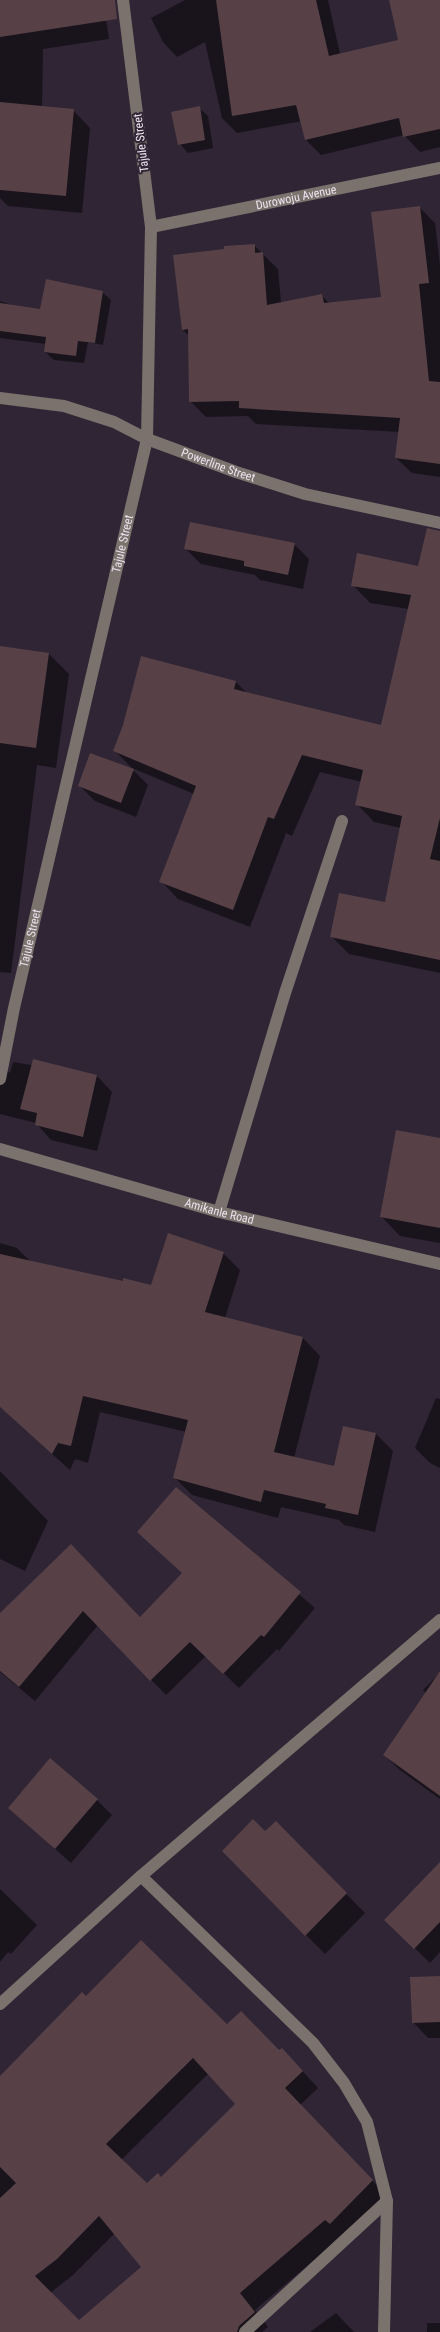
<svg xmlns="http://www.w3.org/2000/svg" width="440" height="2332" viewBox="0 0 440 2332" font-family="'Roboto Condensed',sans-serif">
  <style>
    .shadow { fill: #0007; fill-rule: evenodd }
    .building { fill: #574147; fill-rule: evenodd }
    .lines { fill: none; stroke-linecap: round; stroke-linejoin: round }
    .minor { stroke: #7b726d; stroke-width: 12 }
    .labels { text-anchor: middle; stroke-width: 4; stroke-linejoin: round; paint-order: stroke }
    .street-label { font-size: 12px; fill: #eae3ee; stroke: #2f2535 }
  </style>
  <rect width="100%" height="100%" fill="#2f2535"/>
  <path class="shadow" d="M0,0H103L109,39L43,49L42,108L73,110L90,128L82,213L8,206L0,198Z
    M185,0H328L340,54L399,41L391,0H440V147L420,152L404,135L321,155L306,140L302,121L237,133L222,118L205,42L177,57L163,42L151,18Z
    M199,108L208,116L213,148L188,153L180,144Z
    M419,207L435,223L440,265V477L412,473L396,458L400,432L256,424L248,416L206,417L190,401L189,336L183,330L254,245L278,269L281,303L322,296L330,304L382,298Z
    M102,292L111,300L103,345L88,342L84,363L54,360L45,352L46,344L0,338V301L40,316Z
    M294,544L309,559L303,589L260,580L255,575L201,564L186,549Z
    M358,554L440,572V973L349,954L331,936L386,904L401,828L374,822L357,804L362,782L320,772L292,836L286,833L250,927L178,899L161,881L194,794L132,768L114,750L236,682L248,694L382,726L409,609L370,603L353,585Z
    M0,647L49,654L69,674L56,768L37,765L11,973L0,972Z
    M133,770L148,785L136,817L95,801L80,786Z
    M13,1062L97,1076L112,1092L97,1151L51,1140L36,1123L0,1114V1063L10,1073Z
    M440,1139V1243L400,1236L381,1216Z
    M0,1243L17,1248L31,1262L123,1282L152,1286L223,1253L240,1270L225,1318L303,1338L320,1356L294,1458L335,1467L344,1427L376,1434L393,1451L375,1532L344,1525L339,1520L281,1507L278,1518L192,1495L175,1478L187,1432L100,1412L88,1463L75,1459L70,1470L0,1407Z
    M436,1398L440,1399V1468L430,1463L415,1448Z
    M0,1471L48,1521L25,1571L0,1559Z
    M177,1489L315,1608L279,1651L277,1649L239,1688L206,1656L166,1695L98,1625L35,1701L0,1672V1614L71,1546L141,1618L183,1573Z
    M440,1673V1799L400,1770L384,1755L426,1693L423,1690Z
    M97,1800L112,1815L71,1863L9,1808Z
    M295,1842L365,1913L325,1954L306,1935Z
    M440,1864V1952L430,1963L386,1920Z
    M0,1889L37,1925L11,1954L8,1952L0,1962Z
    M440,1977V2038H428L413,2022Z
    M86,1998L227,2026L279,2051L282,2049L318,2088L300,2105L388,2197L255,2310L268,2327L262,2332H0V2078ZM209,2073L237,2104L162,2179L147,2184L121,2160ZM115,2233L142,2267L79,2322L50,2293L73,2275Z
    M336,2313L354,2332H310Z
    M427,2323H440V2332H427Z"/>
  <path class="building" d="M0,0H115L117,19L0,37Z
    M216,0H316L329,56L398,40L389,0H440V129L403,137L399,118L305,140L296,105L232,116Z
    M0,102L74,109L66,196L0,190Z
    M200,106L205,140L178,145L171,112Z
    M420,206L429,283L419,284L429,381L440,382V464L395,458L400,418L239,408V401L189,402L188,329L182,330L173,255L224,249V246L255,244V253L263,252L267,305L322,294L324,303L381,297L371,212Z
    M46,279L103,291L95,343L78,341L76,356L44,352L46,337L0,331V303L40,309Z
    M190,522L295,543L288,575L244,566V561L184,549Z
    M427,528L440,531V818L430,859L440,861V960L330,937L339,893L385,902L402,816L355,805L363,770L302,755L274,819L268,817L233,910L159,882L196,786L113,751L123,725L141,656L236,681L234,689L381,725L411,595L351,586L357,553L418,566Z
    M0,646L49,653L36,748L0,743Z
    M90,753L134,769L121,803L78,786Z
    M33,1059L97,1075L83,1137L35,1125L37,1113L20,1109Z
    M396,1130L440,1138V1228L380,1217Z
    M168,1233L224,1252L205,1312L303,1337L274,1452L334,1466L343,1426L376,1433L358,1515L325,1508L326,1504L264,1490L261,1502L173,1478L188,1420L83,1396L71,1446L58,1443L52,1454L0,1407V1254L123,1281V1278L151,1285Z
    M176,1487L301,1592L264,1637L261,1635L223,1674L190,1642L150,1681L83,1611L19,1687L0,1671V1613L71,1544L140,1617L182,1573L137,1532Z
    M440,1671V1796L383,1755Z
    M50,1758L98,1799L55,1849L8,1808Z
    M253,1819L265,1831L276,1821L347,1893L305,1936L222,1851Z
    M440,1862V1922L414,1949L384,1920Z
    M141,1940L227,2024L241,2011L279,2050L282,2048L303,2071L285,2088L373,2180L330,2224L325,2220L240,2293L255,2312L239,2326L237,2332H0V2198L16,2183L0,2167V2076L82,1992L86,1996ZM193,2058L235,2104L161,2177L158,2173L147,2183L106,2144ZM99,2216L141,2267L79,2320L35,2276L57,2259Z
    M440,1976V2022L412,2023L410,1977Z"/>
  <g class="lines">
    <g class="minor">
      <path id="s1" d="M151,227L440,168"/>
      <path id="s2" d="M0,398L64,406L114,422L147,439L236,472L305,494L440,523"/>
      <path id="s3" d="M0,1079L14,1008L147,439L151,227L123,0"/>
      <path id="s4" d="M0,1149L219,1212L440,1264"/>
      <path d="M219,1212L285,993L342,821"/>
      <path d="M141,1876L313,2043L344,2083L367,2122L387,2201L384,2332"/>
      <path d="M0,2004L141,1876L440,1620"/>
      <path d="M245,2332L387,2201"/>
    </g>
  </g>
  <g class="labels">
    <g class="street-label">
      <text transform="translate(141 143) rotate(-97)" y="4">Tajule Street</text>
      <text dy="4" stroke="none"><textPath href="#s1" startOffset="148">Durowoju Avenue</textPath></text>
      <text dy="4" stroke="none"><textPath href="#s2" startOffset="230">Powerline Street</textPath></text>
      <text dy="4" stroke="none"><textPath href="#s3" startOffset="549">Tajule Street</textPath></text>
      <text dy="4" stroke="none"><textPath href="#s3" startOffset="144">Tajule Street</textPath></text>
      <text dy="4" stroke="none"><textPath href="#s4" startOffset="228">Amikanle Road</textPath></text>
    </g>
  </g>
</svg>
